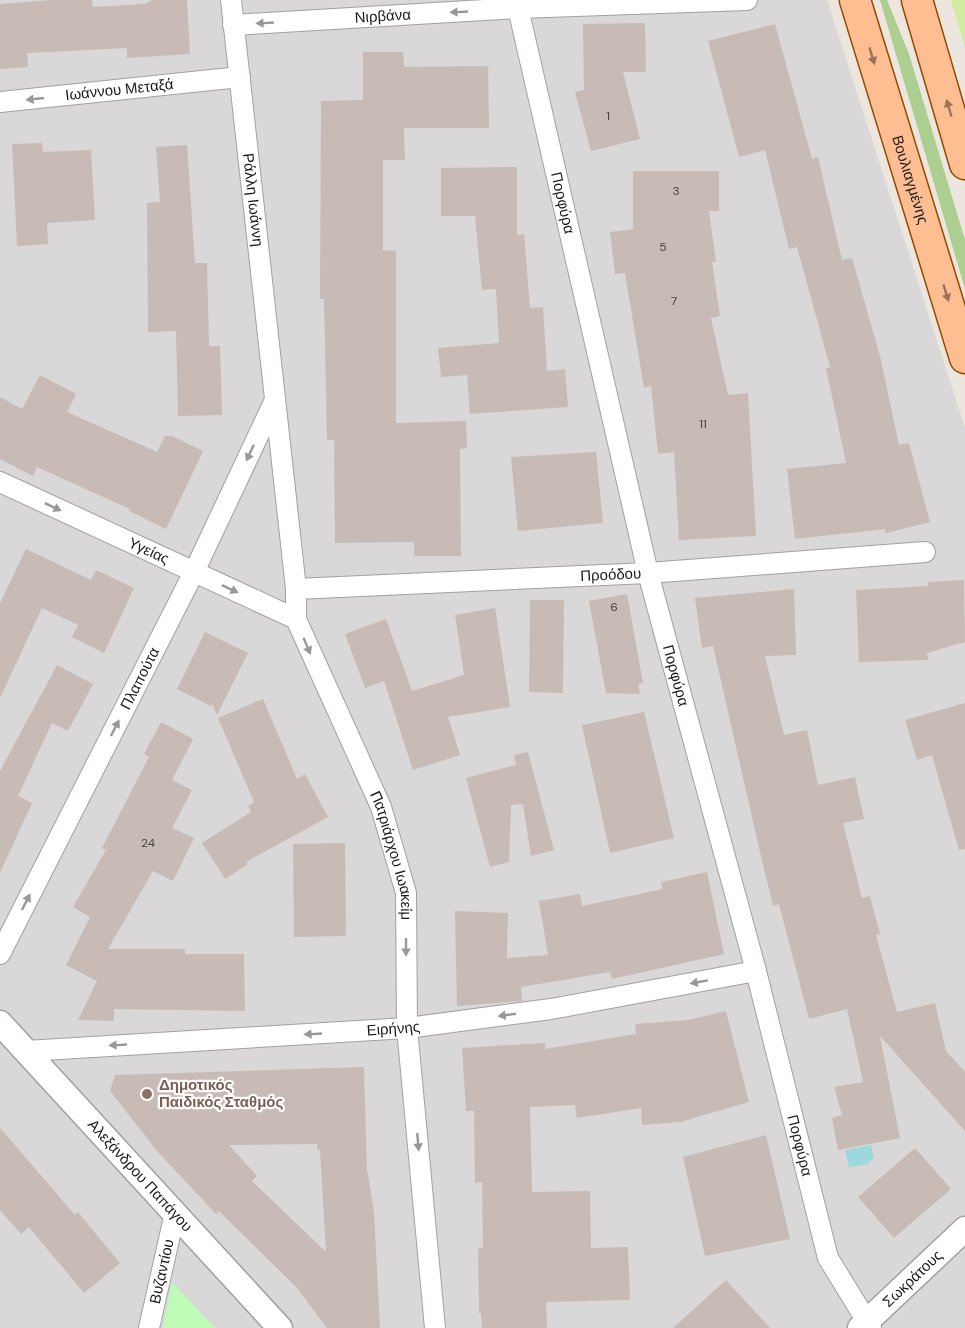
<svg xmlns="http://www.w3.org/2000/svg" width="965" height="1328" viewBox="0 0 965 1328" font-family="'DM Sans',sans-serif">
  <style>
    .residential { fill: #d9d7d7 }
    .grass { fill: #d1eba1 }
    .forest { fill: #adce91 }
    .park { fill: #bdfbb7 }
    .water { fill: #9cd9dd }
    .building { fill: #c8bbb5; fill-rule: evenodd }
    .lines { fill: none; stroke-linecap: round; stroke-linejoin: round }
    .minor-casing { stroke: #a1a1a1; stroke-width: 22 }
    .tertiary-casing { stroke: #a1a1a1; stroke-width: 27 }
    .primary-casing { stroke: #914a00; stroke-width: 33 }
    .minor { stroke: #fff; stroke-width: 20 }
    .tertiary { stroke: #fff; stroke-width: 24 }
    .primary { stroke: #ffbe92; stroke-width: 30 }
    .oneway { fill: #989898 }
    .oneway2 { fill: #98745c }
    .education-dot { fill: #8d6e63; stroke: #fff; stroke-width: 2 }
    .labels { text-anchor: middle; stroke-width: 4.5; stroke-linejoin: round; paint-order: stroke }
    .number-label { font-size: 12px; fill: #464241 }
    .street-label { font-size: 15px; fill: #1a1a1a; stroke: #fff }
    .education-label { font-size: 15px; font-weight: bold; fill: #785e54; stroke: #fff; text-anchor: start }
  </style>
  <rect width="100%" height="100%" fill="#ede6df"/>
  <path class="residential" d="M0,0H827L965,428V1328H0Z"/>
  <path class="grass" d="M951,0H965V48Z"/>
  <path class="forest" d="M880,0H887L909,54L965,240V289Z"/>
  <path class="park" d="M172,1282L215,1328H163Z"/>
  <path class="water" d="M871,1145L874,1158L867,1164L849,1168L845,1150Z"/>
  <path class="building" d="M51,0H92L93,7L145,4L152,0H187L190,54L127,58V48L27,53L28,67L0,69V4Z
    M645,23L646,72H623L640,139L591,151L575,92L584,90L583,24Z
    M775,24L812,159L818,157L842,260L852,258L880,356L899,445L909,443L930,522L886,533L885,529L795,539L787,469L846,463L826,368L830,367L797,247L789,249L765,150L739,157L708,41Z
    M363,52H403L404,67L488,66L489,128H404L405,160H383V250L396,251V423L466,421L467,448L460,449L461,556H414V542L335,543L334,440H327L324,299H320L321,101L363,100Z
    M42,143L43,152L91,150L95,220L47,223L48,244L17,246L12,144Z
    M187,145L195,263H207L209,346H220L222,415L178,416L176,331L148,332L147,203L160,202L156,147Z
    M517,167V235L524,234L530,308L543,307L547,371L565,369L568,407L470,414L467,375L441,377L438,348L499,343L496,289L482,290L475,216H441V168Z
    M633,171H719V211H709L716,262H712L720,316L711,318L728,395L748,393L756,536L679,540L674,452L658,454L651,386L644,388L625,273L615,274L610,232L633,229Z
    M40,375L76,394L67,412L157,452L165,436H172L203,451L166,529L129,511L130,509L37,467L33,476L0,459V397L22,409Z
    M596,452L603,523L518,531L511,457Z
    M26,549L91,580L96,570L134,588L104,653L72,637L78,625L42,608L0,698V603Z
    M964,580L965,642L927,653L928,660L859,662L856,590L928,586V582Z
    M794,589L796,655L765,656L784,735L807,730L818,785L855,777L864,819L843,823L862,898L870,896L880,934L876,935L897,1012L935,1003L946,1051L965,1072V1131L880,1036L900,1138L838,1150L832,1118L842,1115L834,1087L863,1082L847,1009L809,1019L779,904L773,906L760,852L713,646L702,648L695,598Z
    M627,594L643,683L638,684L640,694L606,693L589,601Z
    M530,600H564L563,693L529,692Z
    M495,608L510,707L448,717L460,755L413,770L384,681L365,688L345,634L386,619L412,691L464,675L455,615Z
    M205,632L248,653L217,715L212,704L211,706L177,689Z
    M57,665L93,684L68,731L52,723L18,796L32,803L0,873V771Z
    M263,699L297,779L305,774L328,817L246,862L248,864L225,879L202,843L251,812L248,806L254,802L218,718Z
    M965,703V849L959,850L932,755L917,760L905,720Z
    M644,712L674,838L610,853L582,725Z
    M161,722L193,739L172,780L192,790L172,828L194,838L173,881L153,871L108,949H185V954H244L245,1011L114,1009V1021L78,1020L97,981L66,965L90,917L73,907L106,850L102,848L149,757L144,754Z
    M528,752L554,850L531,856L523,804L511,805L509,862L490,867L466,778L516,765L514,755Z
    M345,843L346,936L294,937L293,844Z
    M707,872L724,954L612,979L610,972L521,987L522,1001L457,1006L455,911L508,913L507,958L548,955L539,901L580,894L582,906L663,889L661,882Z
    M726,1011L749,1102L680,1122L642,1125L641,1108L577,1118L575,1105L530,1107L532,1192L590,1191L591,1248L628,1247L630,1300L546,1302L547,1328H482L481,1313H479L478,1248H483L482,1182L475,1183L474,1111H466L462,1048L545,1043V1049L636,1034L635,1024L689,1020Z
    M364,1067L367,1169L374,1212L380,1328H327L297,1288L219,1211L216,1214L158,1152L110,1091L115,1075ZM317,1144V1150H320L326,1252L252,1181L257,1176L229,1145Z
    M0,1128L75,1215L78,1212L120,1263L84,1293L29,1227L21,1234L0,1210Z
    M766,1135L790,1239L705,1256L683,1157Z
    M915,1148L951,1189L894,1238L858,1197Z
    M726,1280L770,1328H673Z"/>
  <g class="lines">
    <defs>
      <g id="minor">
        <path id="s1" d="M231,0L296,589V619L381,807L406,893L407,1028L435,1328"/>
        <path id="s2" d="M518,8L648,573L756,971L828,1258L871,1328"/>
        <path id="s3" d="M233,25L518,8L747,0"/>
        <path id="s4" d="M0,102L240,77"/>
        <path id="s5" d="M0,482L296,619"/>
        <path id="s6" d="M296,589L648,573L925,552"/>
        <path id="s7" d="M0,954L194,572L275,400"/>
        <path id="s8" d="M26,1051L407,1028L551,1009L756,971"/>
        <path id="s9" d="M149,1328L175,1213"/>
      </g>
      <g id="tertiary">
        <path id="s10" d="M0,1023L280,1328"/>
        <path id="s11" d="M860,1328L965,1229"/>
      </g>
      <g id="primary">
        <path id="s12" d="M855,0L965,358"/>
        <path d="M917,0L965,164"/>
      </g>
    </defs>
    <use href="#minor" class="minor-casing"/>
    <use href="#tertiary" class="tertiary-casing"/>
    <use href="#primary" class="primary-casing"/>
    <use href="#minor" class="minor"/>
    <use href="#tertiary" class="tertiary"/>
    <use href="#primary" class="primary"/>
  </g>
  <defs><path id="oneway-solid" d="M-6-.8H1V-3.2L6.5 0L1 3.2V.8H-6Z" transform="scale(1.5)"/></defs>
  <g class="oneway">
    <use href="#oneway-solid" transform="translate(459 12) rotate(177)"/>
    <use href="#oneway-solid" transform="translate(265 23) rotate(177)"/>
    <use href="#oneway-solid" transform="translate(35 99) rotate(174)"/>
    <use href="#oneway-solid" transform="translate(250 453) rotate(115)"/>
    <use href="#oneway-solid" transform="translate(53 507) rotate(25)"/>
    <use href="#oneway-solid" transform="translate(230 589) rotate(25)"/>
    <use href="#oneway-solid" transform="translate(307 646) rotate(67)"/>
    <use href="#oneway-solid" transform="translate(115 728) rotate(-63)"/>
    <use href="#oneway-solid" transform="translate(26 902) rotate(-63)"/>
    <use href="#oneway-solid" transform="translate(406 947) rotate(90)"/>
    <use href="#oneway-solid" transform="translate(699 982) rotate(170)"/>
    <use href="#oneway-solid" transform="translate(507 1015) rotate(172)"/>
    <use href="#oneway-solid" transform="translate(313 1034) rotate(177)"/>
    <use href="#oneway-solid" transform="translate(118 1045) rotate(177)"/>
    <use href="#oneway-solid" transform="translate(418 1142) rotate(85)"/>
  </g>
  <g class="oneway2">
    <use href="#oneway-solid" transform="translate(872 56) rotate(73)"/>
    <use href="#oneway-solid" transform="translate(949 108) rotate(-106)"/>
    <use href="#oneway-solid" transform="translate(946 293) rotate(73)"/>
  </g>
  <circle class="education-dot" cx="147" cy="1094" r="6"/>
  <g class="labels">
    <g class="number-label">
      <text x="608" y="120">1</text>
      <text x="676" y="195">3</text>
      <text x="663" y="251">5</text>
      <text x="674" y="305">7</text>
      <text x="703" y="428">11</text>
      <text x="614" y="611">6</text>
      <text x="148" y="847">24</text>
    </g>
    <g class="street-label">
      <text dy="5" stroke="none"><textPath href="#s3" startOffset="150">Νιρβάνα</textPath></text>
      <text dy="5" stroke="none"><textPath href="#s4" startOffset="120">Ιωάννου Μεταξά</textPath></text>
      <text dy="5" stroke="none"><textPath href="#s12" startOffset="188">Βουλιαγμένης</textPath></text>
      <text dy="5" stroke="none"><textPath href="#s1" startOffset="201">Ράλλη Ιωάννη</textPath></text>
      <text dy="5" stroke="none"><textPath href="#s2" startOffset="200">Πορφύρα</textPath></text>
      <text dy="5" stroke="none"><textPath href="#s5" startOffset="164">Υγείας</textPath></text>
      <text dy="5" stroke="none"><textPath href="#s6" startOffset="315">Προόδου</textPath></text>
      <text dy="5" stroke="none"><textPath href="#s2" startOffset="686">Πορφύρα</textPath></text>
      <text dy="5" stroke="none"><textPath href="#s7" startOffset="309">Πλαπούτα</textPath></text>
      <text dy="5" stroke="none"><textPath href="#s1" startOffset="879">Πατριάρχου Ιωακείμ</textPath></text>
      <text dy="5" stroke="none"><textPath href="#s8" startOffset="368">Ειρήνης</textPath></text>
      <text dy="5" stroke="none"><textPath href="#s2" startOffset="1172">Πορφύρα</textPath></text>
      <text dy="5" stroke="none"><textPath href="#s10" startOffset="207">Αλεξάνδρου Παπάγου</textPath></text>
      <text dy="5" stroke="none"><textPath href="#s9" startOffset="58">Βυζαντίου</textPath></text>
      <text dy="5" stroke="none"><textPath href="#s11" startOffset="72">Σωκράτους</textPath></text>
    </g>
    <g class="education-label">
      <text x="159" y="1090">Δημοτικός<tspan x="159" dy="17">Παιδικός Σταθμός</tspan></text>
    </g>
  </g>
</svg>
